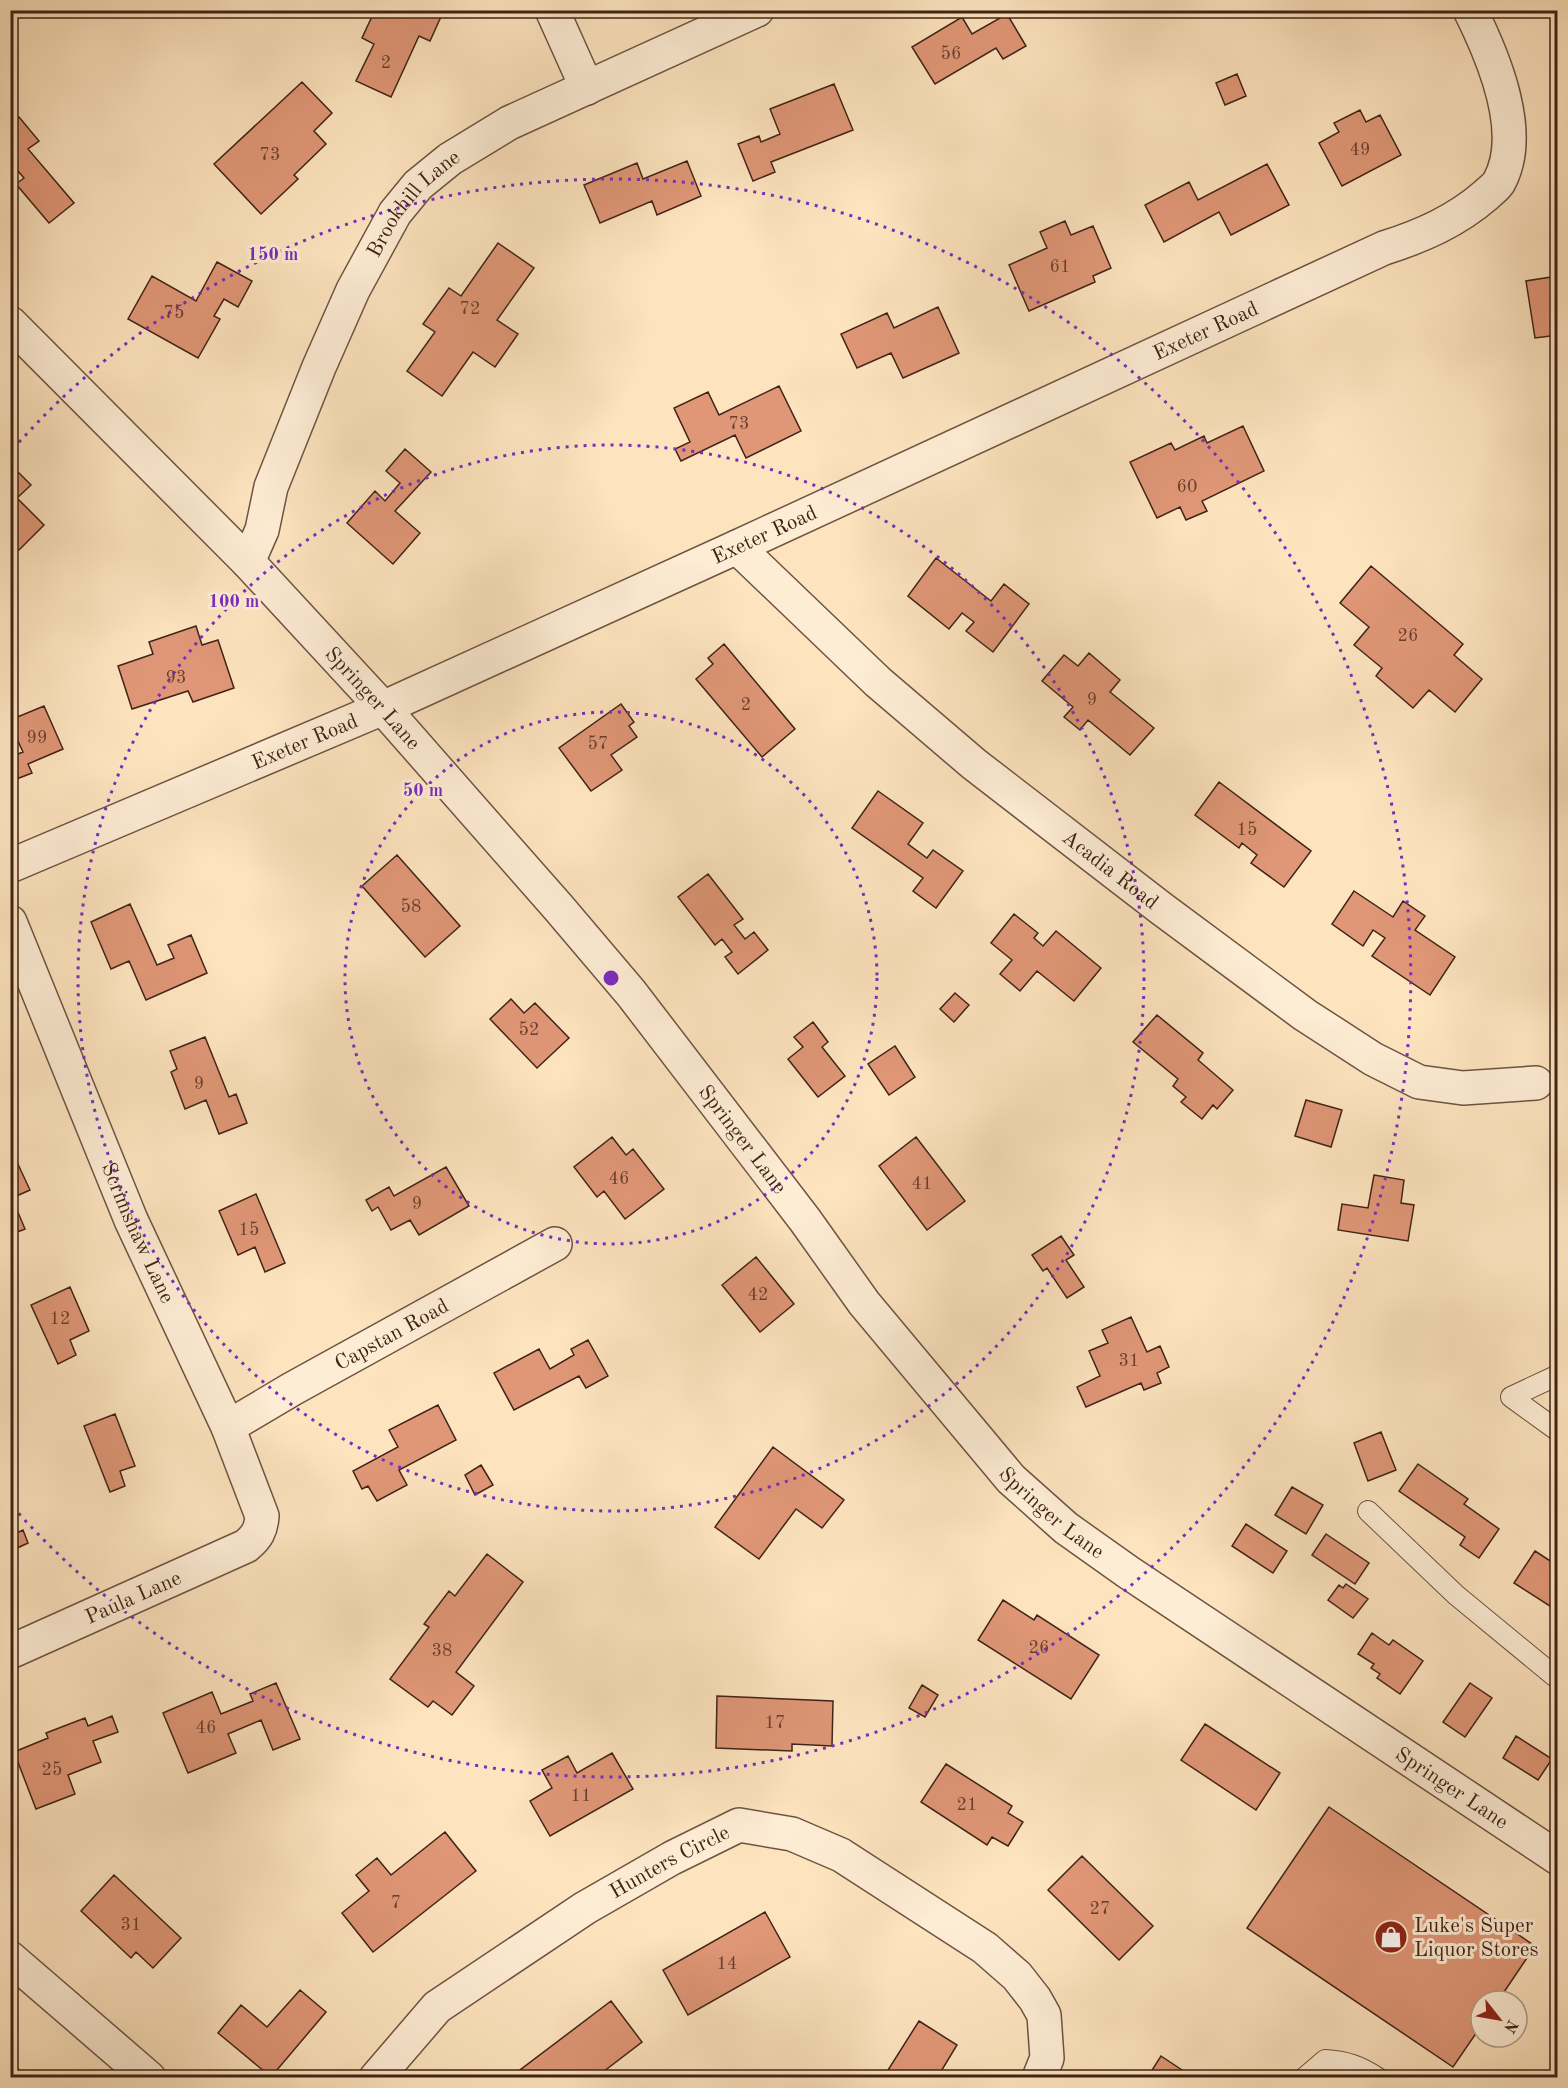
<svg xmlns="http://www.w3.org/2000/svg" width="1568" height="2088" viewBox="0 0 1568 2088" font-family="'Old Standard TT',serif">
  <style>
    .building { fill: #e09777; stroke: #402317; stroke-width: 1.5 }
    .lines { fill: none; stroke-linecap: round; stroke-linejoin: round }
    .lane-casing { stroke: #6f5341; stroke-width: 22 }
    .street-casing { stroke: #6f5341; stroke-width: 36 }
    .lane { stroke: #feedd5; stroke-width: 20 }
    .street { stroke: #feedd5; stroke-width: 33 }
    .ring { fill: none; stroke: #7b2cbf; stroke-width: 3; stroke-dasharray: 3 6 }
    .labels { text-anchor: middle; stroke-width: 6; stroke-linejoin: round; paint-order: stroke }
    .number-label { font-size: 18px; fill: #68402f }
    .street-label { font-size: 21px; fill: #402317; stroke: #feedd5 }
    .poi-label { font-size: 21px; fill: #402317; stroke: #feedd5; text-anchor: start }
    .centre { fill: #7b2cbf; stroke: #feedd5; stroke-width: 3 }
    .ring-label { font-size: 18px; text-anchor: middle; font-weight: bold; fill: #7b2cbf; stroke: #feedd5; stroke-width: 6; stroke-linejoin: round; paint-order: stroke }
  </style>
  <rect width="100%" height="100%" fill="#fde4bf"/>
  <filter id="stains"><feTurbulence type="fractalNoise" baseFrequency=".00333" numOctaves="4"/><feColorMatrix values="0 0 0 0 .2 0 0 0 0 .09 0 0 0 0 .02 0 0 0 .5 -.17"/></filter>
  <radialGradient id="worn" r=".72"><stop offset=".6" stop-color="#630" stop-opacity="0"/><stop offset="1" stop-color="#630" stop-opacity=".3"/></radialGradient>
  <path class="building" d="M375,10H444L430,41L419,36L391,97L356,81L374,44L362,38Z
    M1007,14L1026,46L1003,59L996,48L935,84L912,47L962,17L972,34Z
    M1237,74L1246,96L1225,105L1216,83Z
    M302,82L332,113L314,131L326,144L294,175L298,179L261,214L214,164Z
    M834,84L853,130L771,162L775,172L753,181L738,144L759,136L761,142L780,134L770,109Z
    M1360,110L1366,122L1380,115L1401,155L1342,186L1319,143L1339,132L1334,123Z
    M19,117L39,141L28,149L74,203L49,223L16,184L24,178L10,162V124Z
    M687,161L701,196L657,215L652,201L600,223L584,185L637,163L643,179Z
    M1267,164L1289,205L1231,235L1219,212L1164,242L1145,205L1189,182L1198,200Z
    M1065,221L1071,235L1093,226L1111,268L1093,276L1095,282L1029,311L1009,265L1047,248L1040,232Z
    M498,243L534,268L497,320L518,334L495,367L473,352L442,396L407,371L435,332L423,324L449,288L461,296Z
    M217,262L252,281L238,307L224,299L214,316L220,319L198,358L128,319L152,276L196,301Z
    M1558,276V335L1535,338L1526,281Z
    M938,307L959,353L903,378L891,353L857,368L841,334L887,313L894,328Z
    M779,386L801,431L746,458L735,435L681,461L675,449L690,442L674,408L708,392L719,415Z
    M1243,426L1264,471L1202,501L1207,511L1186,520L1180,507L1157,518L1130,462L1171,443L1175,450L1204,436L1207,443Z
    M405,449L431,472L395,511L420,533L393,564L347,523L375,491L385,501L400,483L386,471Z
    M10,464L31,485L17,498L44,525L19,550L10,541V525L16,520L10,515Z
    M936,558L991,601L1004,584L1029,604L993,652L966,631L974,622L962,613L949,629L908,596Z
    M1371,566L1463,644L1454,655L1482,679L1455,712L1429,690L1413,708L1376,676L1382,668L1354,645L1369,627L1340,603Z
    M196,626L202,645L218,640L234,688L193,702L188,691L132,709L118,666L153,654L149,642Z
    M724,644L795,729L762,757L696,679L713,664L708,658Z
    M1089,653L1120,680L1110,692L1154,728L1130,755L1088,720L1080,730L1064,717L1073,707L1042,681L1064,655L1078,666Z
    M621,704L634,722L629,726L637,737L611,755L622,770L591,791L559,748Z
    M44,706L63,749L28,764L32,773L14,780L10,771V757L23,752L10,724V720Z
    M1219,782L1311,851L1284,887L1251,863L1257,855L1242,843L1239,848L1195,815Z
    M878,791L923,823L908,844L927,858L933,850L963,871L936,908L913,891L923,878L852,828Z
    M397,855L460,926L425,957L362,886Z
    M708,874L743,919L734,925L745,939L754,932L768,950L738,974L725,957L732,952L722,939L715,945L678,897Z
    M1354,891L1393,917L1403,901L1425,916L1415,930L1455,957L1430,995L1372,956L1385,938L1373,930L1363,946L1332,924Z
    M130,904L157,965L174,958L168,945L191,935L207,973L146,1000L129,961L111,969L91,922Z
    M1014,914L1038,933L1034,938L1043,946L1056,931L1101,968L1074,1001L1037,971L1020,991L1000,974L1012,960L991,943Z
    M955,993L969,1005L954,1022L940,1009Z
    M511,999L524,1013L535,1003L569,1038L537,1068L490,1019Z
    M1157,1015L1203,1053L1198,1060L1233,1090L1217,1109L1213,1105L1202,1119L1181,1102L1186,1097L1173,1086L1178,1079L1133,1042Z
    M813,1022L828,1042L822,1047L845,1076L818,1097L788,1059L803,1047L794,1037Z
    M205,1037L229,1097L236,1094L247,1123L219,1134L206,1100L185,1109L171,1072L177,1069L170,1051Z
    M895,1046L915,1077L889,1095L868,1064Z
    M1306,1100L1342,1110L1331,1147L1295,1136Z
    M612,1137L626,1155L633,1149L664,1189L625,1219L604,1191L597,1197L574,1167Z
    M916,1137L965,1201L927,1230L879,1166Z
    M10,1147L30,1190L12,1198L25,1229L10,1235Z
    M446,1167L469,1206L419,1235L410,1220L391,1230L378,1207L372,1211L366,1200L389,1187L394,1196Z
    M1374,1175L1404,1180L1401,1203L1414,1205L1408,1241L1338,1230L1342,1204L1368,1208Z
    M256,1194L285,1263L265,1272L255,1247L238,1255L219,1211Z
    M1061,1236L1074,1255L1066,1260L1084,1287L1067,1298L1047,1268L1043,1271L1032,1255Z
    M756,1257L794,1304L760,1332L722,1285Z
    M70,1287L89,1331L70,1340L76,1355L58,1364L31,1305Z
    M1131,1317L1147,1352L1160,1346L1169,1367L1157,1373L1161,1383L1144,1390L1141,1383L1086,1407L1077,1387L1100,1376L1089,1351L1108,1343L1102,1330Z
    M588,1340L608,1376L586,1388L579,1376L514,1410L494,1373L539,1349L550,1369L574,1355L571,1349Z
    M438,1405L456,1440L399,1470L407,1485L377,1501L368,1486L362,1489L353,1471L398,1447L389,1430Z
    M115,1414L135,1466L120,1471L125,1486L110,1492L84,1426Z
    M1381,1432L1396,1470L1368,1481L1354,1443Z
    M773,1447L844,1500L822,1528L796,1509L759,1559L715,1527Z
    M1418,1464L1468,1499L1464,1504L1499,1529L1479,1558L1460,1545L1465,1537L1399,1491Z
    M481,1465L493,1485L475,1495L465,1475Z
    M1292,1487L1323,1505L1306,1534L1275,1515Z
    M1246,1524L1287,1551L1273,1573L1232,1546Z
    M23,1530L28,1543L11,1551L13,1557L10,1558V1536Z
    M1326,1534L1369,1563L1355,1584L1312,1555Z
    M1535,1551L1558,1566V1607L1556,1610L1514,1583Z
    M487,1554L523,1582L456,1672L474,1686L452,1715L433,1701L428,1707L390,1679L429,1627L424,1624L449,1591L455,1596Z
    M1346,1584L1368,1599L1353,1618L1328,1600L1339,1585L1343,1588Z
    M1003,1600L1034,1620L1037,1615L1099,1655L1071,1699L978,1640Z
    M1372,1633L1389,1645L1393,1640L1423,1661L1400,1694L1377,1678L1380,1674L1371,1668L1374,1664L1358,1654Z
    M276,1683L300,1739L273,1750L261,1720L228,1734L236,1753L188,1773L163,1713L212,1692L221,1714L253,1701L250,1694Z
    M1470,1683L1492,1698L1465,1737L1443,1722Z
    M922,1685L938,1695L925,1717L909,1708Z
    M717,1696L833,1701L832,1746L792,1744V1751L716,1748Z
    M112,1716L118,1732L93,1741L101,1762L68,1775L75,1794L36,1809L14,1752L48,1738L46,1733L85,1718L88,1726Z
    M1205,1724L1280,1773L1256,1810L1181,1760Z
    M1516,1736L1552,1759L1538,1780L1503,1758Z
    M612,1753L633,1789L550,1836L530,1801L552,1788L542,1770L568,1756L577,1773Z
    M946,1764L1012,1806L1008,1813L1023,1822L1008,1846L992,1837L987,1845L921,1802Z
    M1329,1807L1535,1946L1498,2001H1481V2026L1453,2067L1247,1928Z
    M445,1832L476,1871L373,1952L342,1913L369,1891L356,1875L377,1858L391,1875Z
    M1082,1856L1153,1926L1119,1960L1048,1890Z
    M114,1875L181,1938L153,1968L136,1952L131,1958L81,1911Z
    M765,1912L790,1957L688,2015L663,1970Z
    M300,1990L326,2012L271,2077L218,2033L241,2005L267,2027Z
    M611,2001L642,2042L595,2078H526L520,2070Z
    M919,2021L957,2045L937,2078H883Z
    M1161,2056L1194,2078H1147Z
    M10,2061L27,2078H10Z"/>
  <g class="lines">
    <defs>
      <path id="lane" d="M1558,1375L1511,1397L1558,1431
        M1368,1511L1456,1595L1558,1679
        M1304,2078L1325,2060C1346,2061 1360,2066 1378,2078"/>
      <g id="street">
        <path d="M552,10L587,88"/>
        <path id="s1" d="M10,323L248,562L383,708L558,907L631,993L805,1220L864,1303L1011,1479L1066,1528L1128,1572L1558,1858"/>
        <path id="s2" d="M737,547L878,682L974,764L1162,909L1305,1015L1373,1059L1419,1082L1463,1088L1536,1083"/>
        <path id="s3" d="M248,562L262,530L271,487L319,367L353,290L395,213L418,185L450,159L509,123L757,10"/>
        <path id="s4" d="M10,866L383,708L737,547L1384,248C1422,236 1456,221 1486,195C1490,191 1496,187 1499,182C1526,133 1493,56 1470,10"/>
        <path id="s5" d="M10,922L131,1220L228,1427L262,1516C261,1530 257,1537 246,1546L10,1652"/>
        <path id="s6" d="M228,1427L292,1389L555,1244"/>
        <path d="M10,1958L149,2078"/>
        <path id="s7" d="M376,2078L437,2007L585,1908L672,1858L739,1825L792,1834L841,1855L985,1948L1017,1976L1035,1999L1044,2015L1047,2058L1039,2078"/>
      </g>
    </defs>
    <use href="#lane" class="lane-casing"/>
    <use href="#street" class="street-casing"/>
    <use href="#lane" class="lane"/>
    <use href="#street" class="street"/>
  </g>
  <g class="ring">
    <circle cx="611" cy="978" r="266"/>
    <circle cx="611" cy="978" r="533"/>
    <path d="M13 449A799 799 0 1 1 13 1507"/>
  </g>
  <defs>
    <symbol id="shop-disc" viewBox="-11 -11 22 22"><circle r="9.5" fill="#8f2418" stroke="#feedd5"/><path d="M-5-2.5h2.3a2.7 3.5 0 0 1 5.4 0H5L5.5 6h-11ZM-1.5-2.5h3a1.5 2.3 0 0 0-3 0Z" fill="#fff"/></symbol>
  </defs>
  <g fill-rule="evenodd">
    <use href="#shop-disc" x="1372" y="1918" width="38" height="38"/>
  </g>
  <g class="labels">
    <g class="number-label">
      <text x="951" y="59">56</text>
      <text x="386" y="68">2</text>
      <text x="1360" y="155">49</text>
      <text x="270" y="160">73</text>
      <text x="1060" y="272">61</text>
      <text x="470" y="314">72</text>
      <text x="174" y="318">75</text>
      <text x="739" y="429">73</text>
      <text x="1187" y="492">60</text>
      <text x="1408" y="641">26</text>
      <text x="176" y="683">93</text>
      <text x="1092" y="705">9</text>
      <text x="746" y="710">2</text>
      <text x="37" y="743">99</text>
      <text x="598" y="749">57</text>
      <text x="1247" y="835">15</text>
      <text x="411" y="912">58</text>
      <text x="529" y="1035">52</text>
      <text x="199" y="1089">9</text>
      <text x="619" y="1184">46</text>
      <text x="922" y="1189">41</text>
      <text x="417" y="1209">9</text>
      <text x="249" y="1235">15</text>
      <text x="758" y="1300">42</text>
      <text x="60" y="1324">12</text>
      <text x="1129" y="1366">31</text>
      <text x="1039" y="1653">26</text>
      <text x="442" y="1656">38</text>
      <text x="775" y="1728">17</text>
      <text x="206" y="1733">46</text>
      <text x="52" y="1775">25</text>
      <text x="581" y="1801">11</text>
      <text x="967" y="1810">21</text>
      <text x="396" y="1908">7</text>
      <text x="1100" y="1914">27</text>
      <text x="131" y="1930">31</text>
      <text x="727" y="1969">14</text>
    </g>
    <g class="street-label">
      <text dy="7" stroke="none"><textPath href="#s3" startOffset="399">Brookhill Lane</textPath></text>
      <text dy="7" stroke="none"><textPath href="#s4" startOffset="1310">Exeter Road</textPath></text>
      <text dy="7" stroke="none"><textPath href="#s4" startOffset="824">Exeter Road</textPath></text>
      <text dy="7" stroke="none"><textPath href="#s1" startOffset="522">Springer Lane</textPath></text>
      <text dy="7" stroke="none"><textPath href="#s4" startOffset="320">Exeter Road</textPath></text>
      <text dy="7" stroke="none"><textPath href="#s2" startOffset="494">Acadia Road</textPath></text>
      <text dy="7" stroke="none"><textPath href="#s1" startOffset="1098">Springer Lane</textPath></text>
      <text dy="7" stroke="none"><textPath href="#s5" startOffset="336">Scrimshaw Lane</textPath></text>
      <text dy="7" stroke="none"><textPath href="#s6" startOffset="188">Capstan Road</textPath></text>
      <text dy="7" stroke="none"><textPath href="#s1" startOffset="1584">Springer Lane</textPath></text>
      <text transform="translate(133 1597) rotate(-24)" y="7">Paula Lane</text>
      <text dy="7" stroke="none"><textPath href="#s1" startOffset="2070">Springer Lane</textPath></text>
      <text dy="7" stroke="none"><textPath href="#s7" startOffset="368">Hunters Circle</textPath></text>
    </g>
    <g class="poi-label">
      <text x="1414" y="1932">Luke's Super<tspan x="1414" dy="24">Liquor Stores</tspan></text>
    </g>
  </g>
  <circle cx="611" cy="978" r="9" class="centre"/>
  <g class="ring-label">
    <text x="273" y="260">150 m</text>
    <text x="234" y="607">100 m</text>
    <text x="423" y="796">50 m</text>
  </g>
  <rect width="1568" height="2088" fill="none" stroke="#fde4bf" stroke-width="36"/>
  <rect x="12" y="12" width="1544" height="2064" fill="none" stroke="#402317" stroke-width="3"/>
  <rect x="18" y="18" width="1532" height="2052" fill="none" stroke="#402317" stroke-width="1.5"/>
  <g transform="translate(1499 2019) rotate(121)"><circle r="28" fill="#feedd5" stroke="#b29c89" stroke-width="1.5"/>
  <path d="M0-4.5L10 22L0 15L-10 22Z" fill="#8f2418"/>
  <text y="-9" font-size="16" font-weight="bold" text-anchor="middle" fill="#402317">N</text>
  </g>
  <rect width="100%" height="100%" filter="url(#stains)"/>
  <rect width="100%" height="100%" fill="url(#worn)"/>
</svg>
